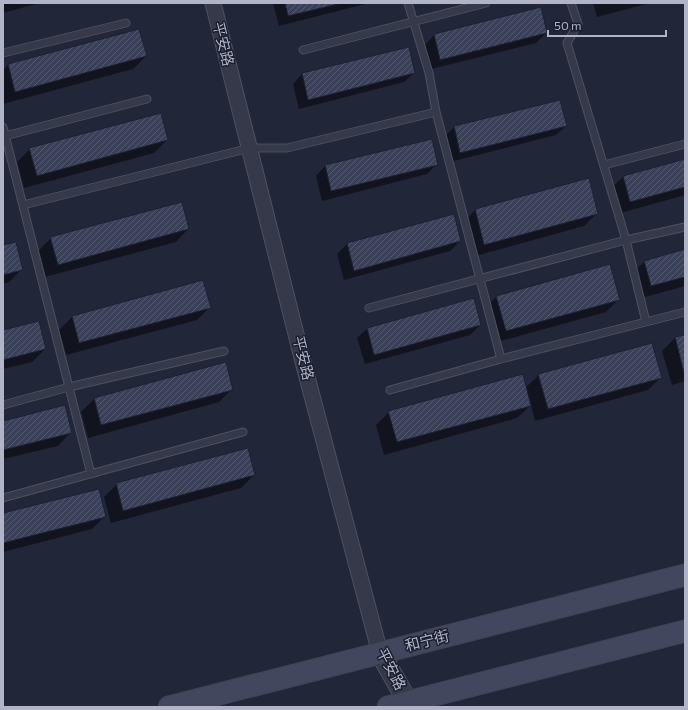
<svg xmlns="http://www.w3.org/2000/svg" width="688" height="710" viewBox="0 0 688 710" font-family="Commissioner,'Noto Sans SC',sans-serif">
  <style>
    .shadow { fill: #0007 }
    .building { fill: url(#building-hatch); stroke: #1c2030 }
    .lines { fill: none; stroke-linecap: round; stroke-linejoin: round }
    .service-casing { stroke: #4d5161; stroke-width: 9 }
    .minor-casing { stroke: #4d5161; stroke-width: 17 }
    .tertiary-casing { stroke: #4d5161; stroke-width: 21 }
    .secondary-casing { stroke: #3e4253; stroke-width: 23 }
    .service { stroke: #35394a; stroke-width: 7 }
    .minor { stroke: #35394a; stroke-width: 15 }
    .tertiary { stroke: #35394a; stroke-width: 19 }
    .secondary { stroke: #43475d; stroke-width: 21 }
    .labels { text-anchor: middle; stroke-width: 3; stroke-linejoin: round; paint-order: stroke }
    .street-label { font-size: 15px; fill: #b0b4c6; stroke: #1a1e2e }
  </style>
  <defs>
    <pattern id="building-hatch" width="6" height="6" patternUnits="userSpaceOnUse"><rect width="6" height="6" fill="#3a4057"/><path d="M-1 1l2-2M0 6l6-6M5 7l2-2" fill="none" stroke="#54596e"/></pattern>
  </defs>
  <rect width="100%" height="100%" fill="#212639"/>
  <path class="shadow" d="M3,3H40L3,13Z
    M273,3H369L279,26Z
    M593,3H650L597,17Z
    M139,30L146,56L133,69L3,104V70L8,65Z
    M546,33L536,43L431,69L425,45L434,35Z
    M414,73L404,82L299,109L293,84L302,74Z
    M560,101L566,126L556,135L450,162L444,137L454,127Z
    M167,140L154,153L24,188L17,162L30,149Z
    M685,160V195L617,214L610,189L623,177Z
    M437,164L427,174L322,201L316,176L325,166Z
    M475,210L597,213L584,226L472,257L463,223Z
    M453,215L460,241L450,251L344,280L337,254L347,244Z
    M188,229L176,242L45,277L38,251L51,238Z
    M3,246L22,269L9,282L3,284Z
    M685,250V286L638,299L631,274L644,262Z
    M203,281L210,307L197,320L66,355L59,330L72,317Z
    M497,296L619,299L606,312L493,343L484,309Z
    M473,299L480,325L470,335L365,364L357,338L367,329Z
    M3,331L45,349L32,362L3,369Z
    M685,336V381L672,385L662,351L675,338Z
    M225,363L232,389L219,402L88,438L81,412L94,399Z
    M539,375L661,377L648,390L535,421L531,405L517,418L384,455L376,425L389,412L525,388Z
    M3,422L70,433L58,446L3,459Z
    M254,475L241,488L111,523L104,497L117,484Z
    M3,514L105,516L92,529L3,552Z"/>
  <path class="building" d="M285,3H342L288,16Z
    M541,7L547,33L440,60L434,34Z
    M139,29L147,56L15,92L8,64Z
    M409,47L415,73L308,100L302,73Z
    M560,100L567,126L460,153L454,126Z
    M161,113L168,140L37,176L29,148Z
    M432,139L438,165L331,191L325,165Z
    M685,159V187L630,202L623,176Z
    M589,178L598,214L484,245L475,209Z
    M182,202L189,229L58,265L50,237Z
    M454,214L461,241L354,271L347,243Z
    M16,242L23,270L3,275V245Z
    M685,249V277L651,286L644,261Z
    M610,264L620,300L506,331L496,296Z
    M203,280L211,308L79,343L72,316Z
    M474,298L481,325L374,355L367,328Z
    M39,321L46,349L3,360V330Z
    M685,335V372L684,373L675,337Z
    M652,343L662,378L548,409L538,374Z
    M226,362L233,390L101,425L94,398Z
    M523,374L531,406L397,442L388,411Z
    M65,405L72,433L3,450V421Z
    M248,448L255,475L123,511L116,483Z
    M99,489L106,517L3,543V513Z"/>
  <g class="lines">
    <defs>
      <path id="service" d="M408,3L429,73L436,112L501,359
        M571,3L578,24L567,43L626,240L646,322
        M303,50L486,3
        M3,53L126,23
        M3,127L91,474
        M5,136L147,99
        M604,165L685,144
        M23,205L250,148H287L436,112
        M369,308L626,240L685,227
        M390,390L501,359L685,312
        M3,405L69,387L224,351
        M3,498L243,432"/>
      <path id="minor" d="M213,3L302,358L380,653"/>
      <path id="tertiary" d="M380,653L408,702L409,707"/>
      <path id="secondary" d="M169,707L685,575
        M388,707L685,631"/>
    </defs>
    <use href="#service" class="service-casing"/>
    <use href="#minor" class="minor-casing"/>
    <use href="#tertiary" class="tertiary-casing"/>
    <use href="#secondary" class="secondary-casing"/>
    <use href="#service" class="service"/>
    <use href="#minor" class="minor"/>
    <use href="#tertiary" class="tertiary"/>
    <use href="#secondary" class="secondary"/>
  </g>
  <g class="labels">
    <g class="street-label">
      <text transform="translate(223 44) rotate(76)" y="5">平安路</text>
      <text transform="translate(303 358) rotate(76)" y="5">平安路</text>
      <text transform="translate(427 641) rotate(-14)" y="5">和宁街</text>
      <text transform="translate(391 669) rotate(63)" y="5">平安路</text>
    </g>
  </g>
  <rect width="688" height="710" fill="none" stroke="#b0b4c6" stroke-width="8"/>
  <path d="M548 30v6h118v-6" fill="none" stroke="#b0b4c6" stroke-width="2"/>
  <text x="554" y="30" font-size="12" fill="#b0b4c6" stroke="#1a1e2e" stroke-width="3" paint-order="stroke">50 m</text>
</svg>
